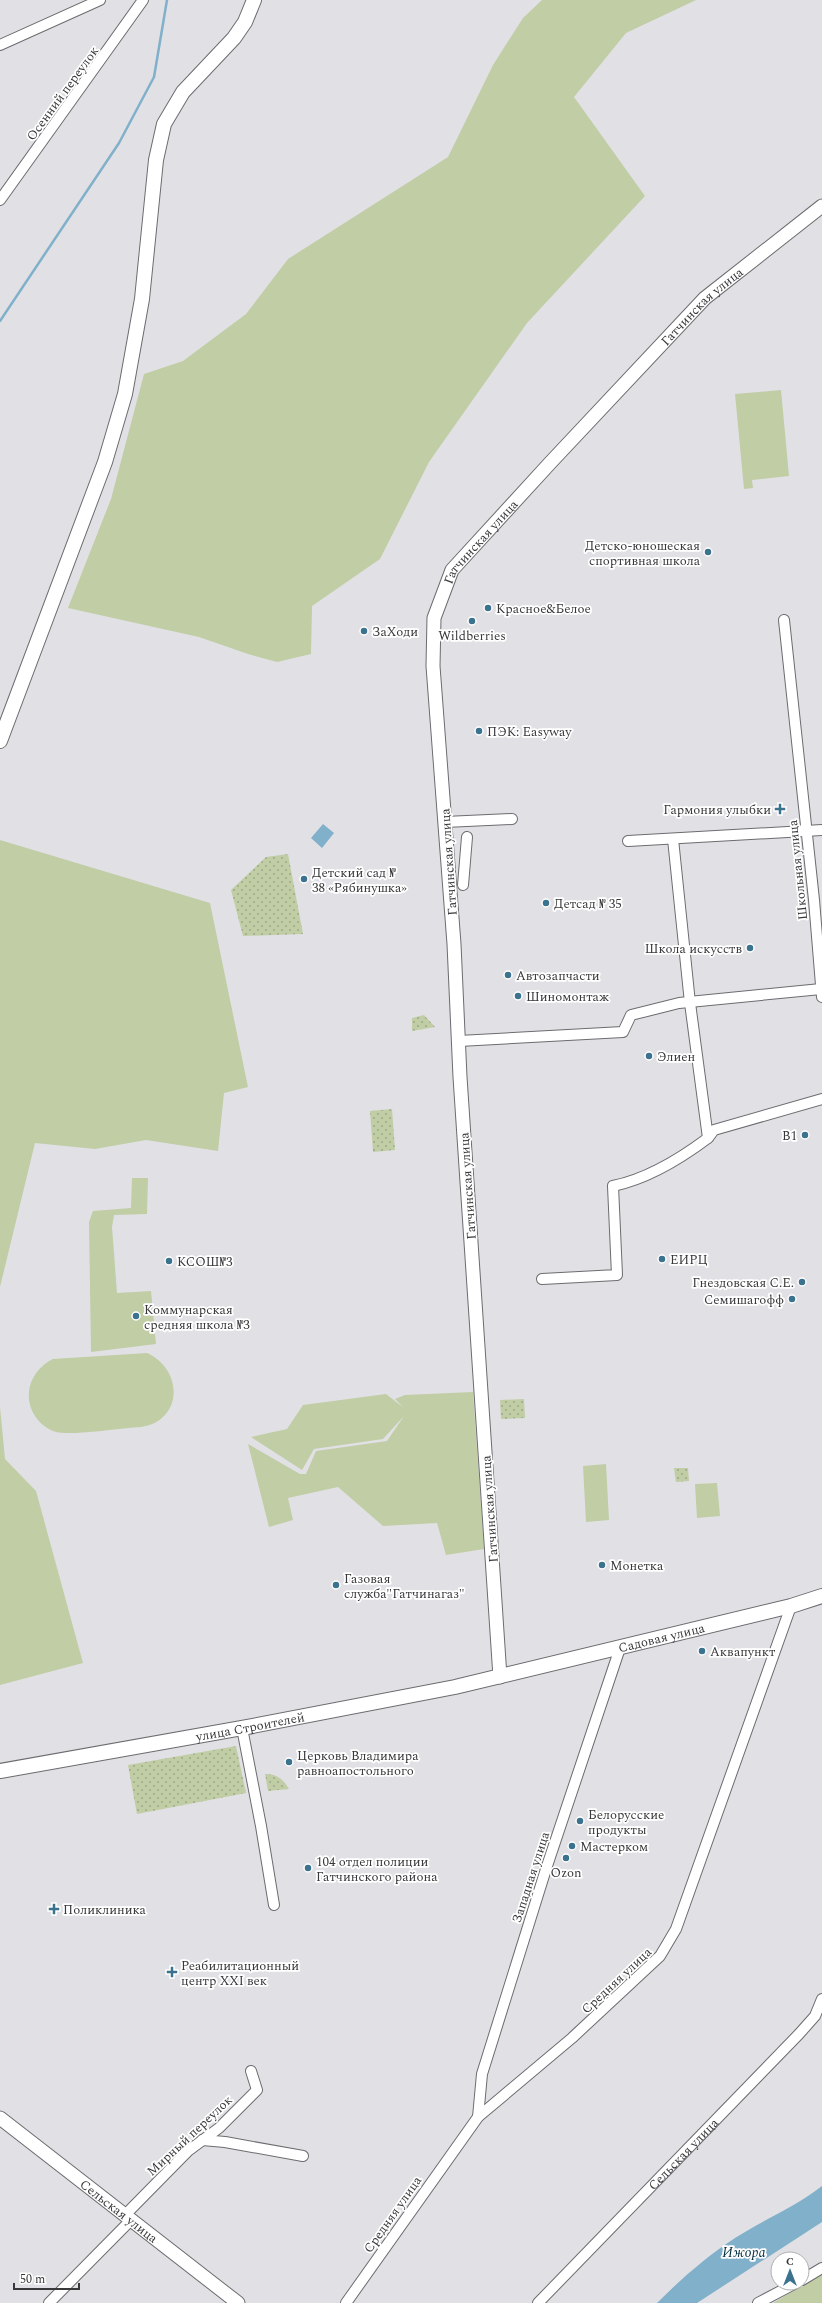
<svg xmlns="http://www.w3.org/2000/svg" width="822" height="2303" viewBox="0 0 822 2303" font-family="Spectral,serif">
  <style>
    .green { fill: #c0cda5 }
    .park { fill: url(#park-dots) }
    .water { fill: #81b0ca }
    .lines { fill: none; stroke-linecap: round; stroke-linejoin: round }
    .stream { stroke: #81b0ca; stroke-width: 2.5 }
    .minor-casing { stroke: #6b6c6f; stroke-width: 12 }
    .tertiary-casing { stroke: #6b6c6f; stroke-width: 15 }
    .secondary-casing { stroke: #6b6c6f; stroke-width: 16 }
    .minor { stroke: #fff; stroke-width: 10 }
    .tertiary { stroke: #fff; stroke-width: 13 }
    .secondary { stroke: #fff; stroke-width: 14 }
    .poi-dot { fill: #3b728d; stroke: #fff; stroke-width: 1.5 }
    .labels { text-anchor: middle; stroke-width: 3.5; stroke-linejoin: round; paint-order: stroke }
    .street-label { font-size: 13px; fill: #38383a; stroke: #fff }
    .poi-label { font-size: 13px; fill: #38383a; stroke: #fff; text-anchor: start }
    .water-label { font-size: 14px; font-style: italic; fill: #032e41; stroke: #fff }
  </style>
  <defs>
    <pattern id="park-dots" width="8" height="8" patternUnits="userSpaceOnUse"><rect width="8" height="8" fill="#c0cda5"/><path d="M2 2h.1M6 6h.1" fill="none" stroke="#9da787" stroke-width="1.8" stroke-linecap="round"/></pattern>
  </defs>
  <rect width="100%" height="100%" fill="#e1e1e5"/>
  <path class="green" d="M542,0H696L626,33L574,97L645,196L527,323L429,462L380,559L312,606L311,654L277,662L248,654L199,637L68,608L111,499L144,374L183,361L246,314L288,259L448,157L493,65L523,18Z
    M781,390L789,476L752,480L753,488L744,489L735,394Z
    M0,840L210,903L248,1087L224,1093L218,1151L146,1140L95,1149L35,1143L0,1287Z
    M132,1178H148L147,1214L114,1215L112,1227L117,1293L151,1291L156,1344L91,1352L89,1222L93,1211L131,1208Z
    M147,1353C183,1369 184,1420 141,1427C121,1428 72,1436 56,1432C39,1427 27,1409 29,1392C30,1378 40,1365 53,1359Z
    M473,1392L484,1549L446,1555L437,1523L383,1526L338,1487L288,1498L293,1520L269,1527L248,1444L300,1474H306L316,1451L387,1441L404,1416L383,1439L314,1449L302,1470L251,1437L287,1429L303,1405L386,1394L404,1408L395,1399L405,1395Z
    M0,1407L5,1459L36,1491L83,1663L0,1685Z
    M606,1464L609,1520L586,1522L583,1466Z
    M717,1483L720,1516L697,1518L695,1484Z
    M822,2274V2303H773Z"/>
  <path class="park" d="M288,854L303,934L243,936L231,890L266,857Z
    M424,1015L435,1027L412,1031V1018Z
    M392,1109L395,1150L373,1152L370,1111Z
    M524,1399L525,1418L501,1419L500,1400Z
    M674,1468H688L689,1481L676,1482Z
    M236,1746L246,1793L137,1814L128,1765Z
    M265,1774C277,1774 283,1779 289,1789L268,1791Z"/>
  <path class="water" d="M323,824L334,833L322,848L311,838Z
    M822,2186V2222L697,2303H657C681,2279 706,2257 735,2238C763,2220 795,2207 822,2186Z"/>
  <g class="lines">
    <path class="stream" d="M0,321L119,143L154,77L167,0"/>
    <defs>
      <g id="minor">
        <path d="M0,45L100,0"/>
        <path d="M0,200L143,0"/>
        <path d="M784,620L814,900L822,997"/>
        <path d="M445,822L512,819"/>
        <path d="M628,841L822,830"/>
        <path d="M463,885L467,837"/>
        <path d="M459,1041L623,1032L631,1015L679,1003L821,989"/>
        <path d="M708,1138L714,1130L822,1099"/>
        <path d="M542,1279L617,1275L613,1186C647,1179 680,1159 708,1138L690,1003L673,839"/>
        <path d="M242,1728L261,1826L274,1905"/>
        <path d="M478,2117L482,2074L546,1869L620,1648"/>
        <path d="M202,2140L225,2142L303,2156"/>
        <path d="M126,2214L188,2151L219,2128L257,2090L251,2071"/>
        <path d="M802,2280L822,2268"/>
        <path d="M49,2303L131,2220"/>
        <path d="M346,2303L478,2117L572,2038L660,1956L676,1929L791,1606"/>
        <path id="s1" d="M538,2303L799,2034L815,2016L822,1999"/>
        <path d="M758,2303L796,2283"/>
      </g>
      <g id="tertiary">
        <path id="s2" d="M500,1677L460,1077L454,944L433,666L434,618L452,570L550,463L705,298L822,206"/>
        <path id="s3" d="M0,2118L238,2303"/>
      </g>
      <g id="secondary">
        <path d="M0,741L105,462L125,394L142,299L156,160L164,124L183,92L234,38L245,22L254,0"/>
        <path id="s4" d="M0,1771L242,1728L455,1687L791,1606L822,1596"/>
      </g>
    </defs>
    <use href="#minor" class="minor-casing"/>
    <use href="#tertiary" class="tertiary-casing"/>
    <use href="#secondary" class="secondary-casing"/>
    <use href="#minor" class="minor"/>
    <use href="#tertiary" class="tertiary"/>
    <use href="#secondary" class="secondary"/>
  </g>
  <g class="poi-dot">
    <circle cx="708" cy="552" r="4"/>
    <circle cx="488" cy="608" r="4"/>
    <circle cx="472" cy="621" r="4"/>
    <circle cx="364" cy="631" r="4"/>
    <circle cx="479" cy="731" r="4"/>
    <path d="M778 803h4v4h4v4h-4v4h-4v-4h-4v-4h4z"/>
    <circle cx="304" cy="879" r="4"/>
    <circle cx="546" cy="903" r="4"/>
    <circle cx="750" cy="948" r="4"/>
    <circle cx="508" cy="975" r="4"/>
    <circle cx="518" cy="996" r="4"/>
    <circle cx="649" cy="1056" r="4"/>
    <circle cx="805" cy="1135" r="4"/>
    <circle cx="662" cy="1259" r="4"/>
    <circle cx="169" cy="1261" r="4"/>
    <circle cx="802" cy="1282" r="4"/>
    <circle cx="792" cy="1299" r="4"/>
    <circle cx="136" cy="1316" r="4"/>
    <circle cx="602" cy="1565" r="4"/>
    <circle cx="336" cy="1585" r="4"/>
    <circle cx="702" cy="1651" r="4"/>
    <circle cx="289" cy="1762" r="4"/>
    <circle cx="580" cy="1821" r="4"/>
    <circle cx="572" cy="1846" r="4"/>
    <circle cx="566" cy="1858" r="4"/>
    <circle cx="308" cy="1868" r="4"/>
    <path d="M52 1903h4v4h4v4h-4v4h-4v-4h-4v-4h4z"/>
    <path d="M170 1966h4v4h4v4h-4v4h-4v-4h-4v-4h4z"/>
  </g>
  <g class="labels">
    <g class="street-label">
      <text transform="translate(62 93) rotate(-54)" y="5">Осенний переулок</text>
      <text dy="5" stroke="none"><textPath href="#s2" startOffset="1476">Гатчинская улица</textPath></text>
      <text dy="5" stroke="none"><textPath href="#s2" startOffset="1152">Гатчинская улица</textPath></text>
      <text transform="translate(448 862) rotate(-94)" y="5">Гатчинская улица</text>
      <text transform="translate(797 870) rotate(-96)" y="5">Школьная улица</text>
      <text transform="translate(467 1186) rotate(-94)" y="5">Гатчинская улица</text>
      <text transform="translate(489 1509) rotate(-94)" y="5">Гатчинская улица</text>
      <text dy="5" stroke="none"><textPath href="#s4" startOffset="675">Садовая улица</textPath></text>
      <text dy="5" stroke="none"><textPath href="#s4" startOffset="254">улица Строителей</textPath></text>
      <text transform="translate(530 1877) rotate(-72)" y="5">Западная улица</text>
      <text transform="translate(616 1980) rotate(-43)" y="5">Средняя улица</text>
      <text transform="translate(189 2135) rotate(-43)" y="5">Мирный переулок</text>
      <text dy="5" stroke="none"><textPath href="#s1" startOffset="208">Сельская улица</textPath></text>
      <text dy="5" stroke="none"><textPath href="#s3" startOffset="151">Сельская улица</textPath></text>
      <text transform="translate(392 2214) rotate(-55)" y="5">Средняя улица</text>
    </g>
    <g class="poi-label">
      <text x="700" y="550" text-anchor="end">Детско-юношеская<tspan x="700" dy="15">спортивная школа</tspan></text>
      <text x="496" y="613">Красное&amp;Белое</text>
      <text x="372" y="636">ЗаХоди</text>
      <text x="472" y="640" text-anchor="middle">Wildberries</text>
      <text x="487" y="736">ПЭК: Easyway</text>
      <text x="771" y="814" text-anchor="end">Гармония улыбки</text>
      <text x="312" y="877">Детский сад №<tspan x="312" dy="15">38 «Рябинушка»</tspan></text>
      <text x="554" y="908">Детсад № 35</text>
      <text x="742" y="953" text-anchor="end">Школа искусств</text>
      <text x="516" y="980">Автозапчасти</text>
      <text x="526" y="1001">Шиномонтаж</text>
      <text x="657" y="1061">Элиен</text>
      <text x="797" y="1140" text-anchor="end">B1</text>
      <text x="670" y="1264">ЕИРЦ</text>
      <text x="177" y="1266">КСОШ№3</text>
      <text x="794" y="1287" text-anchor="end">Гнездовская С.Е.</text>
      <text x="784" y="1304" text-anchor="end">Семишагофф</text>
      <text x="144" y="1314">Коммунарская<tspan x="144" dy="15">средняя школа №3</tspan></text>
      <text x="610" y="1570">Монетка</text>
      <text x="344" y="1583">Газовая<tspan x="344" dy="15">служба"Гатчинагаз"</tspan></text>
      <text x="710" y="1656">Аквапункт</text>
      <text x="297" y="1760">Церковь Владимира<tspan x="297" dy="15">равноапостольного</tspan></text>
      <text x="588" y="1819">Белорусские<tspan x="588" dy="15">продукты</tspan></text>
      <text x="580" y="1851">Мастерком</text>
      <text x="316" y="1866">104 отдел полиции<tspan x="316" dy="15">Гатчинского района</tspan></text>
      <text x="566" y="1877" text-anchor="middle">Ozon</text>
      <text x="63" y="1914">Поликлиника</text>
      <text x="181" y="1970">Реабилитационный<tspan x="181" dy="15">центр ХХI век</tspan></text>
    </g>
    <g class="water-label">
      <text x="744" y="2257">Ижора</text>
    </g>
  </g>
  <g transform="translate(790 2271)"><circle r="19" fill="#ffffff" stroke="#afafb0"/>
  <path d="M0-3L7 15L0 10L-7 15Z" fill="#3b728d"/>
  <text y="-6" font-size="11" font-weight="bold" text-anchor="middle" fill="#38383a">С</text>
  </g>
  <path d="M14 2283v6h65v-6" fill="none" stroke="#38383a" stroke-width="2"/>
  <text x="20" y="2283" font-size="12" fill="#38383a" stroke="#ffffff" stroke-width="3" paint-order="stroke">50 m</text>
</svg>
